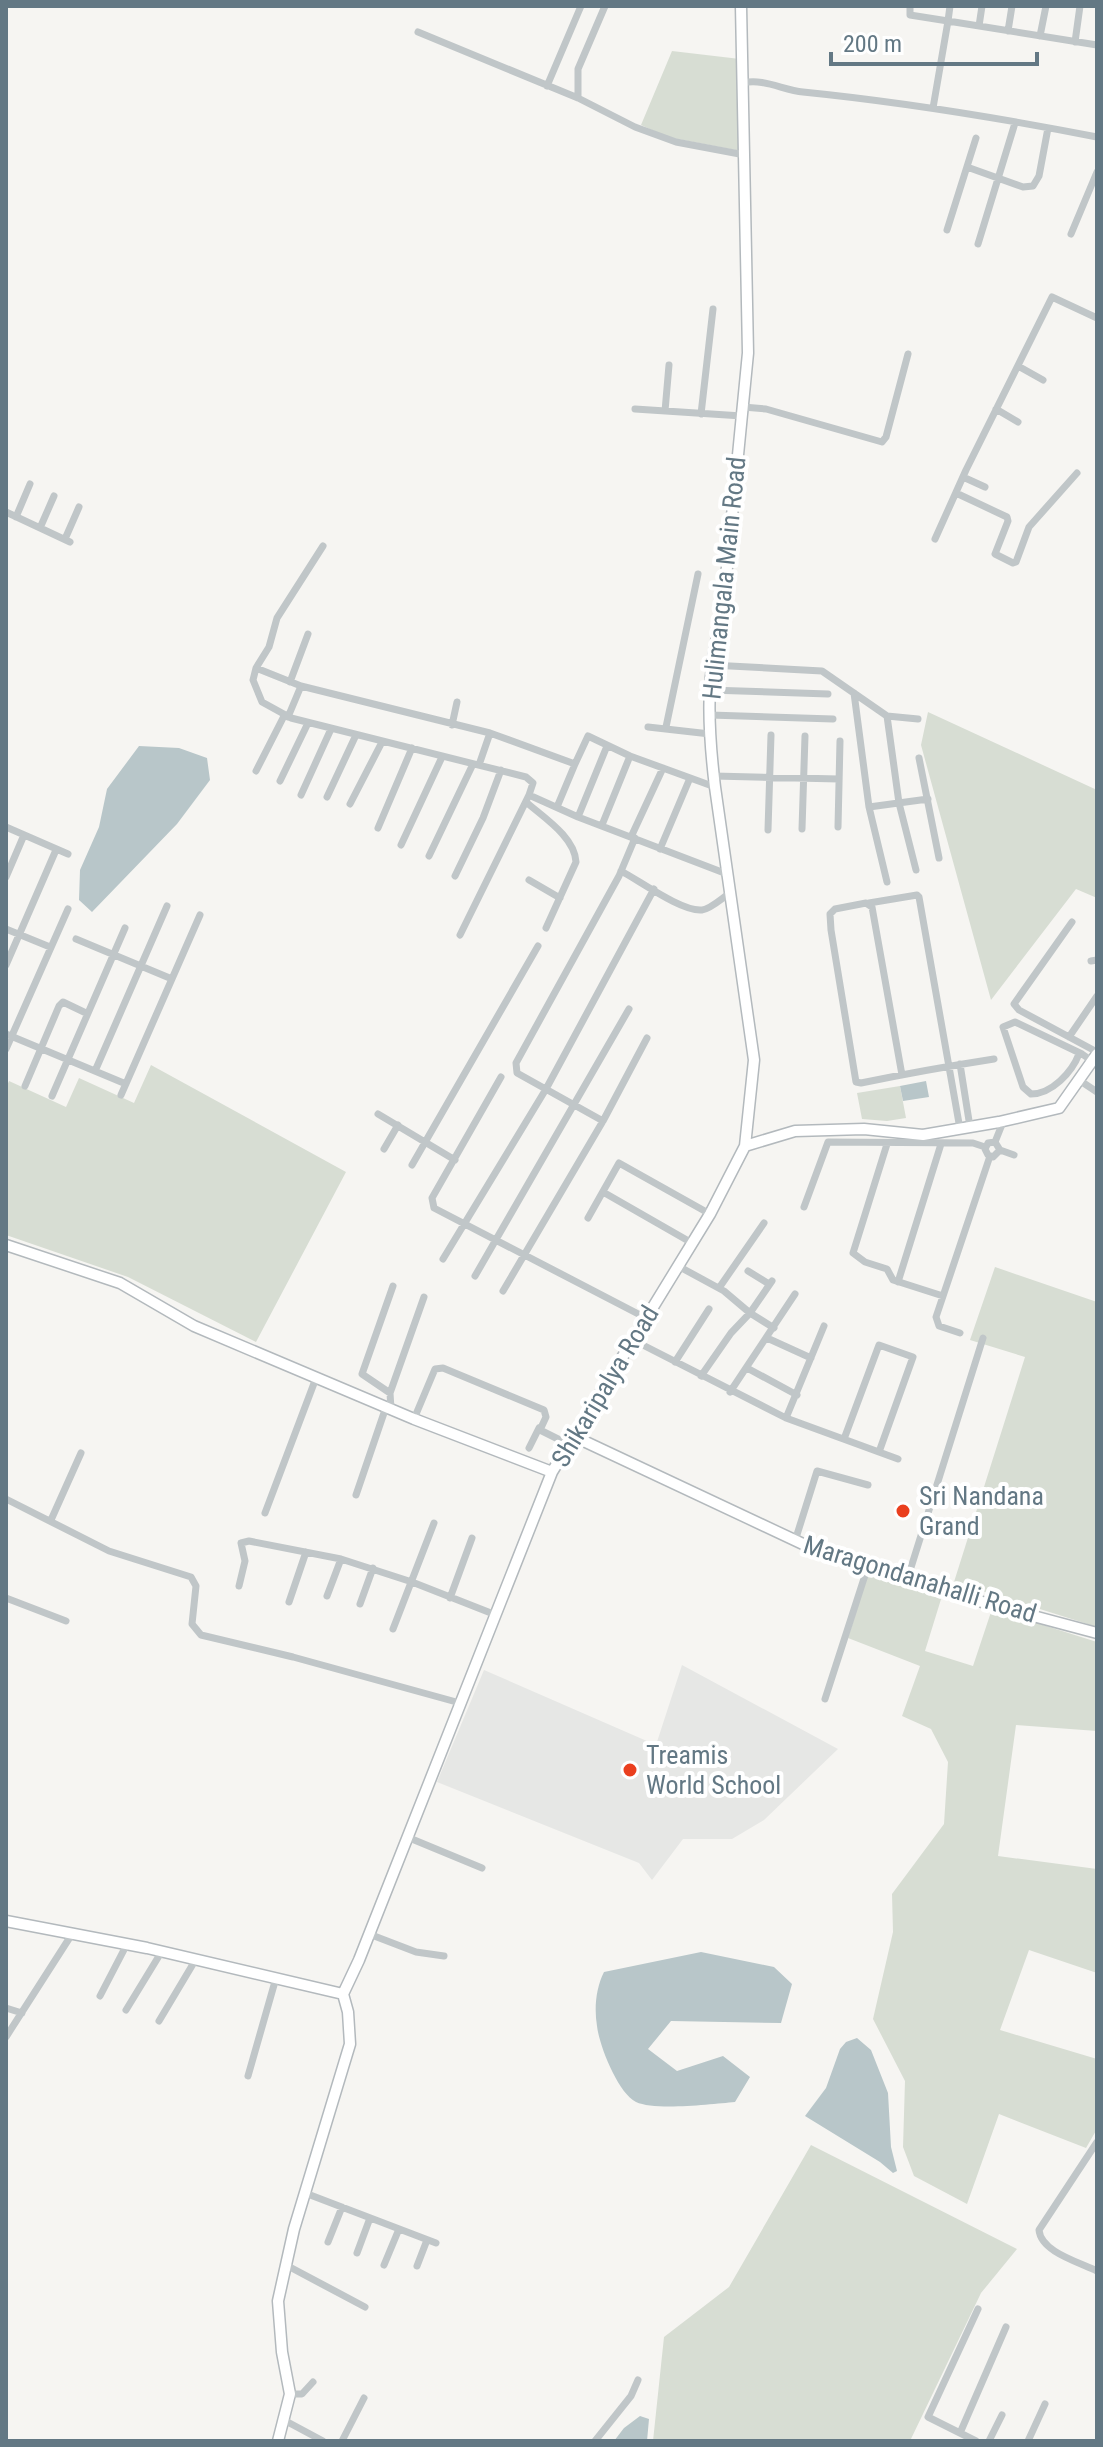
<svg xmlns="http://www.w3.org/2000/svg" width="1103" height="2447" viewBox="0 0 1103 2447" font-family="'Roboto Condensed',sans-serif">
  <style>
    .built { fill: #e6e7e5 }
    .green { fill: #d7ddd3 }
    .water { fill: #b8c6c9 }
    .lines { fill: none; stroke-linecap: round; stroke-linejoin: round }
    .secondary-casing { stroke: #b3b9bd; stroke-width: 13 }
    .street { stroke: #c0c6c8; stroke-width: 7 }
    .secondary { stroke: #fff; stroke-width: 10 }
    .poi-dot { fill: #ea3f1e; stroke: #fff; stroke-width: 3 }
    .labels { text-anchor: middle; stroke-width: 8; stroke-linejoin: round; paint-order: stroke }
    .street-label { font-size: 26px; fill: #637884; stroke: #fff }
    .poi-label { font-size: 26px; fill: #637884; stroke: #fff; text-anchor: start }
  </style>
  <rect width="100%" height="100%" fill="#f6f5f2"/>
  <path class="built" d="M682,1665L838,1749L764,1820L732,1839H683L652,1880L639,1863L437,1782L484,1670L656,1745Z"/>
  <path class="green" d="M672,51L740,59L741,151L667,137L641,125Z
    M928,712L1097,790V898L1076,889L991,1000L921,745Z
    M151,1065L346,1172L256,1342L128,1277L6,1235V1088L9,1081L66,1107L79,1078L134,1103Z
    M900,1086L906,1118L887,1121L862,1119L857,1093Z
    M995,1267L1097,1302V1627L954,1582L1025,1357L970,1340Z
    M868,1574L942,1596L925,1651L973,1666L992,1609L1097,1642V1731L1016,1725L998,1856L1097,1869V1973L1029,1950L1000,2030L1097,2059V2129L1086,2148L999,2114L967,2204L914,2176L903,2147L905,2081L873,2019L893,1932L892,1894L944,1824L948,1762L931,1729L902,1716L920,1666L848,1638Z
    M811,2145L1017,2249L981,2293L910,2441H653L664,2337L729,2287Z"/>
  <path class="water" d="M139,746L179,748L207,758L210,780L177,824L92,912L79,900L80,870L99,827L107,789Z
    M926,1081L929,1097L903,1101L900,1086Z
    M701,1952L774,1967L792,1984L781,2023L671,2021L648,2049L677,2071L723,2056L750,2077L735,2102C712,2104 655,2111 636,2102C618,2093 599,2045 597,2026C594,2008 596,1988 604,1972Z
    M857,2038L871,2050L888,2093L891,2147L897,2171L893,2173L880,2162L805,2116L826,2088L840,2049L846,2042Z
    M640,2416L649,2419L647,2441H614L624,2428Z"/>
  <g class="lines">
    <defs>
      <path id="secondary" d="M741,6L748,353L722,618C705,675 708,729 715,787L754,1060L745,1146
        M6,1245L120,1283L194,1326L414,1419L552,1472
        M573,1436L820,1552L992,1605L1097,1633
        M6,1921L147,1948L343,1994
        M343,1994L359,1960L552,1472L710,1214L745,1146L795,1131L864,1129L923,1135L999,1122L1059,1108L1097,1054
        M278,2441L290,2394L282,2352L278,2301L294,2229L350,2044L348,2012L343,1994"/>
    </defs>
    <use href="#secondary" class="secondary-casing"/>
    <path class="street" d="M910,6V15L948,21L933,108
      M950,6L948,21L1097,45
      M979,26L982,6
      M1008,31L1012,6
      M418,32L578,98L635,127L676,142L745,155
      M1040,36L1046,6
      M1075,42L1080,6
      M743,83C763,78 783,90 803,92C902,102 1000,118 1097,137
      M547,86L581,6
      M578,98V69L605,6
      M967,167L1023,187L1033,186L1039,176L1048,128
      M947,230L976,138
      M1071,234L1097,172
      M978,244L1015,123
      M1018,366L1043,380
      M743,407L766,409L882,442L886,437L908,354
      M635,409L742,416
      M996,409L1018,422
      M665,411L669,365
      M701,414L713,309
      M963,477L985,487
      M956,493L1007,517L1008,521L995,554L1013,563L1016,562L1029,527L1077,473
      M6,512L70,542
      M16,517L30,484
      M40,528L54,496
      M65,539L79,507
      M935,539L966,470L1052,297L1097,318
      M323,546L277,618L269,647L256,668L253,680L262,702L291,718L526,777L533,783L529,795L578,817L727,874
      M711,665L822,671L887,716L918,719
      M256,668L301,686
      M290,682L308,634
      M709,690L828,694
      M854,693L869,807L887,882
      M710,715L833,719
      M887,716L899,803L916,870
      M288,717L301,686L490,733L575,764L588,736L630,756L715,787
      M452,725L457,702
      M648,727L710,734
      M666,727L698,574
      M919,758L939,858
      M479,765L490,733
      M256,771L284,716
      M714,776L839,779
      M280,781L308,723
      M301,795L331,729
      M327,797L356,735
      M526,802C543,817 575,837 576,862L546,928
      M350,804L382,742
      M557,807L575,764
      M869,807L928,799
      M578,817L607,746
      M602,825L630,756
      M6,827L68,854
      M838,827L840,741
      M378,828L412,748
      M802,829L805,736
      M768,830L771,735
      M631,837L663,768
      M401,845L442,757
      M660,849L690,778
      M429,856L473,764
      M621,871C640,881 682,912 702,910C711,909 722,898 730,893
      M455,876L483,818L501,770
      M6,877L24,835
      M529,880L560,898
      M869,903L917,895L919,897L960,1129
      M1072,922L1014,1004L1019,1010L1097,1052
      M6,929L50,947
      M460,935L529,795
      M76,939L172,979
      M1091,961L1097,960
      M6,965L56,850
      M6,1034L126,1084
      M1069,1037L1097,996
      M6,1049L68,909
      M1079,1054C1072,1072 1052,1094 1031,1094L1023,1087L1003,1027L1015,1022L1082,1054L1092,1061
      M960,1064L970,1127
      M95,1071L167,906
      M902,1075L872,907L866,903L835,909L830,914L831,930L856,1082L861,1083C905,1074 949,1066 994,1059
      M501,1077L432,1198L434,1208L646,1318
      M1079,1080L1097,1092
      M25,1086L59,1006L63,1002L86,1013
      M121,1095L200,915
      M52,1096L125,928
      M378,1114L455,1160
      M603,1121L647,1038
      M995,1142L1003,1122
      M887,1144L853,1253L865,1262L887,1269L893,1280L943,1296
      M384,1149L398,1125
      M1000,1150L993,1157L988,1155L985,1149L988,1143L995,1142L1000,1150L1014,1155
      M412,1165L538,946
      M603,1192L692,1243
      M804,1207L828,1142L973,1143L985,1147
      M588,1218L619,1163L710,1214
      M443,1259L546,1089L654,889
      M678,1266L724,1291L750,1313L772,1281
      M748,1271L769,1284
      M475,1276L629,1009
      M898,1282L941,1144
      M719,1288L764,1223
      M503,1291L603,1121L517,1073L516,1063L619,876L635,838
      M960,1333L939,1326L936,1317L990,1156
      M767,1338L811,1358
      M633,1340L786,1418L898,1459
      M675,1362L709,1309
      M747,1368L797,1395
      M701,1376L731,1333L750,1313L774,1328
      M730,1392L795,1294
      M390,1393L362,1374L393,1286
      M391,1409L390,1393L424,1297
      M786,1418L824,1326
      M414,1419L435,1369L443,1368L544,1410L546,1417L540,1430L568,1444
      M844,1439L879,1345L913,1357L879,1452
      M529,1448L539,1428
      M356,1495L386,1407
      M6,1499L109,1551L191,1577L196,1586L192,1624L201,1635L293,1657L460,1703
      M265,1513L316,1378
      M51,1520L81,1453
      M795,1541L817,1471L868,1485
      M908,1577L983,1338
      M239,1586L245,1561L241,1543L249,1541L341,1559L412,1582L496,1615
      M327,1596L341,1559
      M6,1598L66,1621
      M450,1598L472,1538
      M289,1602L306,1552
      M360,1604L373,1568
      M393,1629L434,1523
      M825,1699L868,1566
      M407,1837L482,1868
      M369,1934L416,1952L444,1956
      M100,1996L127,1944
      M6,2008L22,2013
      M126,2010L162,1951
      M159,2021L196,1959
      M6,2037L72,1934
      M248,2076L276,1978
      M1097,2142L1039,2230C1041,2252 1079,2262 1097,2271
      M305,2193L436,2243
      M328,2242L342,2207
      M357,2253L370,2218
      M286,2265L365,2307
      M384,2265L399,2229
      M417,2266L427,2240
      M290,2394H302L313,2382
      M282,2419L323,2441
      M960,2433L1006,2327
      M342,2441L364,2398
      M595,2441L631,2396L638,2380
      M976,2441L928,2417L978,2309
      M989,2441L1002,2415
      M1028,2441L1045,2404"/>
    <use href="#secondary" class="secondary"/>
  </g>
  <g class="poi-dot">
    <circle cx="903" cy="1511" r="8"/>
    <circle cx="630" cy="1770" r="8"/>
  </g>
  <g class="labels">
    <g class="street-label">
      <text transform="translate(724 578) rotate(-84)" y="9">Hulimangala Main Road</text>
      <text transform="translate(605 1386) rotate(-59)" y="9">Shikaripalya Road</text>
      <text transform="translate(920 1579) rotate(17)" y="9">Maragondanahalli Road</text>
    </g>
    <g class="poi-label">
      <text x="919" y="1505">Sri Nandana<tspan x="919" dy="30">Grand</tspan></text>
      <text x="646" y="1764">Treamis<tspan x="646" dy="30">World School</tspan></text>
    </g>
  </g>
  <rect width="1103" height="2447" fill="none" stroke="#637884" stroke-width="16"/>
  <path d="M831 52v12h206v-12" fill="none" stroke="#637884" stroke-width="4"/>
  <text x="843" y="52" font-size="24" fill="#637884" stroke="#ffffff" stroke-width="6" paint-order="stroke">200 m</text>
</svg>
